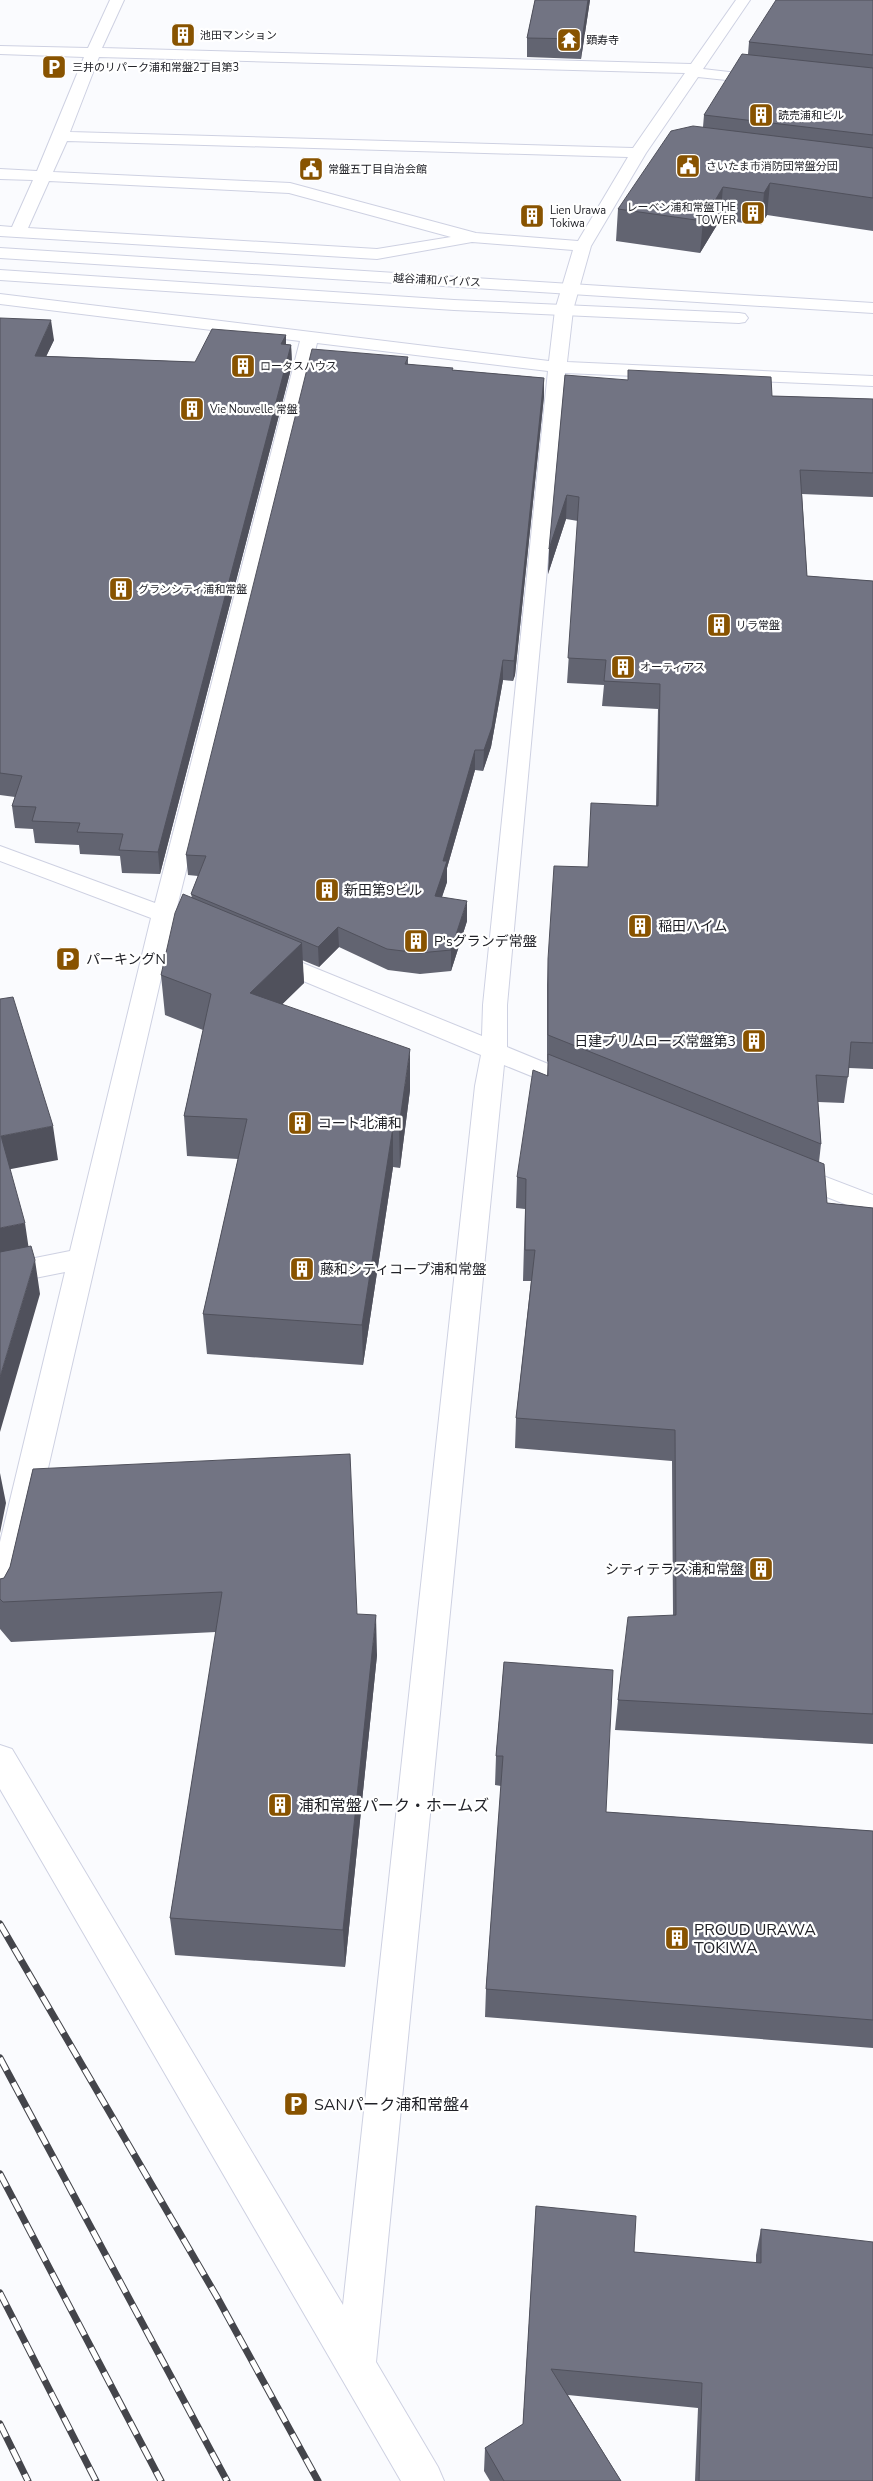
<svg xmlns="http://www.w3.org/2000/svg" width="873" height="2481" viewBox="0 0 873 2481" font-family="'Nunito Sans','Noto Sans JP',sans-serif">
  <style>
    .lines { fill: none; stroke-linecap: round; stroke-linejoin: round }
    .minor-casing { stroke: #ced1e2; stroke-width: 2 }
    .highway-casing { stroke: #ced1e2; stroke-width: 2 }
    .minor { fill: #fff; fill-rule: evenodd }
    .highway { fill: #fff; fill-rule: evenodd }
    .rail-casing { stroke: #44454b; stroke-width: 7 }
    .rail { stroke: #fff; stroke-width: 5; stroke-dasharray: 14; stroke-linecap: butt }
    .wall { fill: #626471 }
    .shaded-wall { fill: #50515c }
    .building { fill: #727483; stroke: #50515c }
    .labels { text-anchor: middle; stroke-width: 4.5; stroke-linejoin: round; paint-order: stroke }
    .far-poi-label { font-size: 11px; fill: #212228; stroke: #fff; text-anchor: start }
    .far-street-label { font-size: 11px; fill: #212228; stroke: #fff }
    .poi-label { font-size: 14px; fill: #212228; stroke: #fff; text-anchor: start }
    .near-poi-label { font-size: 16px; fill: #212228; stroke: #fff; text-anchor: start }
  </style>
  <rect width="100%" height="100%" fill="#fafbfe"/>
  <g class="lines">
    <defs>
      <path id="minor" d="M110,0H124L102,48L691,64L736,0H750L703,69L765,76L772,80L765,84L698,77L646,153L591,246L573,310L567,362L873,376V386L565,373L507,1005V1047L592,1082L596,1088L592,1094L583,1097L504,1065L376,2362L438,2467L444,2481H401L0,1789V1745L12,1749L343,2305L475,1086L481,1055L260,963L257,958L260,953L269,950L278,953L482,1036L483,1005L548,371L317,343L176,911L189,916L193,921L189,926L181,928L173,926L16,1607L11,1616L0,1620V1542L65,1272L0,1285V1265L70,1251L151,918L0,861V846L155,903L300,341L0,304V294L549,361L555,310L573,250L472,242L377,259L0,236V226L12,227L33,180L0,179V169L37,171L84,57L0,54V46L88,48ZM99,57L685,73L633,148L70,132ZM67,141L628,157L578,241L476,233L290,183L53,172ZM49,181L289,193L451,237L377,249L28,228Z
        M792,1164L873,1195V1215L783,1180L779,1173L783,1166Z"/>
      <path id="highway" d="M0,248L873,303V313L0,258Z
        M0,270L454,300L739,313L745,314L748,318L745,322L739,323L454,310L0,280Z"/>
    </defs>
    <use href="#minor" class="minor-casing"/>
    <use href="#highway" class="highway-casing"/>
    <use href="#minor" class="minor"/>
    <use href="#highway" class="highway"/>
    <defs>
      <path id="rail" d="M0,1924L217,2297L318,2481
        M0,2058L227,2481
        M0,2174L161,2481
        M0,2293L96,2481
        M0,2424L28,2481"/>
    </defs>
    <use href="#rail" class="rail-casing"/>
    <use href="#rail" class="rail"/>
  </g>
  <path class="wall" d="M535,0H590L581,59L527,57V38Z
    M873,0V231L767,215L761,225L720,220L700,253L616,241L618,209L703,127L704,115L748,54L749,42Z
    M0,318L54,340L46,356L195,362L286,335V344L291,345L292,365L160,874L122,873L120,856L80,854L79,845L35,843L33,829L15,828L12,806L15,797L0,795Z
    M408,357V364L453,370L544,378V396L515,675L513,681L503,680L491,747L483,771L475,770L447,868V882L442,897L467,921L451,971L420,974L388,970L339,947L319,967L302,960L304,983L282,1004L410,1090L400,1168L393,1167L363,1365L207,1354L203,1314L238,1159L187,1156L184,1116L203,1030L165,1015L161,975L192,898L191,894L198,876L188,875L186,855Z
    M565,375L772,396L873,399V497L802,494L807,576L873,581V1069L849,1068L844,1103L818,1102L821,1144L819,1162L827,1203L873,1208V1744L615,1730L618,1700L673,1615L672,1461L515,1448L516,1418L531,1281H523L525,1209L516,1208L517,1177L547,1075L548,1062L547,1061V985L548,959L588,867L656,806L658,709L602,706L604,685L567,683L578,521L566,519L548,574Z
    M33,1469L357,1614L377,1655L345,1967L175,1955L170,1918L216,1632L11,1642L0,1629V1579L4,1578L10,1567Z
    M504,1662L606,1812L873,1831V2048L485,2017L486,1989L501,1786L495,1785L496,1756Z
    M536,2206L634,2252L756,2263V2255L761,2229L873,2481H695L698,2408L568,2395L621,2481H490L484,2471L485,2448L523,2424Z"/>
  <path class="shaded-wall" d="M588,0H590L581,59L582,39Z
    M770,183L767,215L761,225L764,193Z
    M723,187L720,220L700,253L703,221Z
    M51,320L54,340L37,376L35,356Z
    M286,335V355L281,344Z
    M291,345L292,365L160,874L158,852Z
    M544,378V396L515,675L513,681L514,661Z
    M567,495L566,519L548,574L549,549Z
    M503,660V680L491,747L483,771L484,750Z
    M475,750V770L447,868V882L435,917V896L443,861Z
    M467,901V921L451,971V950Z
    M338,927L339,947L319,967L318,947Z
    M302,943L304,983L253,1033L250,993Z
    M410,1049V1090L400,1168L399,1127Z
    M53,1126L58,1160L6,1170L1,1136Z
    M393,1127V1167L363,1365L362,1325Z
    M25,1223L30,1257L0,1264V1228Z
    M35,1260L40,1294L0,1432V1377Z
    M0,1473L6,1503L0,1533Z
    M376,1615L377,1655L345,1967L343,1930Z"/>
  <path class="building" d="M535,0H588L582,39L527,38Z
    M776,0H873V55L749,42Z
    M742,54L873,68V135L704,115Z
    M693,126L873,148V198L770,183L764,193L723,187L703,221L618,209L671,131Z
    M0,318L51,320L35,356L195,362L212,329L286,335L281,344L291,345L158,852L119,850L123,834L77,832L80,823L32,821L36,807L12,806L22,776L0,773Z
    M312,349L408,357L405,364L453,368L452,370L544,378L515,655L514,661L503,660L492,727L484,750H475L443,861H447L435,896L467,901L451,950L419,953L387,949L338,927L318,947L191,894L206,856L186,855Z
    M628,370L771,377L772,396L873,399V473L800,470L807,576L873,581V1043L851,1042L848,1077L816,1075L821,1144L548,1035V959L554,866L588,867L591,803L658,806L660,684L604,681L606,660L568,658L579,497L567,495L549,549L565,375L628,380Z
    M183,894L302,943L250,993L410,1049L399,1127H393L362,1325L203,1314L247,1119L184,1116L211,994L161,975L175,913Z
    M13,997L53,1126L1,1136L25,1223L0,1228V999Z
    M548,1054L824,1164L827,1203L873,1208V1714L618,1700L628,1617L676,1615L675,1430L516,1418L535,1250H525L526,1179L517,1177L533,1070L548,1076Z
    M31,1246L35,1260L0,1377V1252Z
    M350,1454L357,1614L376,1615L343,1930L170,1918L222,1592L3,1602L0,1599V1579L4,1578L10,1567L33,1469Z
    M504,1662L613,1670L606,1812L873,1831V2020L486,1989L503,1756H496Z
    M536,2206L636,2216L634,2252L761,2263V2229L873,2242V2481H699L702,2383L551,2369L621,2481H504L485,2448L523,2424Z"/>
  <defs>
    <symbol id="building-square" viewBox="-11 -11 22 22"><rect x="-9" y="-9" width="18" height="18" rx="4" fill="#885300" stroke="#fff"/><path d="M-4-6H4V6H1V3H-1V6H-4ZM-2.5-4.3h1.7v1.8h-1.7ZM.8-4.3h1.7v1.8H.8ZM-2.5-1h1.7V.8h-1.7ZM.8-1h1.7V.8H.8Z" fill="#fff"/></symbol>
    <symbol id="temple-square" viewBox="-11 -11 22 22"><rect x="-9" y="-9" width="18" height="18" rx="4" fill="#885300" stroke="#fff"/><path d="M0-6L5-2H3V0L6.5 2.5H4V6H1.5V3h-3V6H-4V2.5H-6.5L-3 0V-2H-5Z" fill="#fff"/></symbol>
    <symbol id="parking-square" viewBox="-11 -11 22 22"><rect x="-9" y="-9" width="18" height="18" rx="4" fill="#885300" stroke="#fff"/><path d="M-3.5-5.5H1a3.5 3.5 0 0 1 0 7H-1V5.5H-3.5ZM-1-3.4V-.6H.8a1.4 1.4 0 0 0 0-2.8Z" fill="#fff"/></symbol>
    <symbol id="civic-square" viewBox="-11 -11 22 22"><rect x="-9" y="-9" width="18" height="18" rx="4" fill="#885300" stroke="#fff"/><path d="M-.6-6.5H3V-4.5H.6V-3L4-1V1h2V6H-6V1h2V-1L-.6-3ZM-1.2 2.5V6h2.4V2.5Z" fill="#fff"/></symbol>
  </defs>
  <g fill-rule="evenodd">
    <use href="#building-square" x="169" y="21" width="28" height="28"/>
    <use href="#temple-square" x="555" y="26" width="28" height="28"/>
    <use href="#parking-square" x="40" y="53" width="28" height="28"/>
    <use href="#building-square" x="747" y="101" width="28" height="28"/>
    <use href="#civic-square" x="674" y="152" width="28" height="28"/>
    <use href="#civic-square" x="297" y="155" width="28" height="28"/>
    <use href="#building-square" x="739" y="199" width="28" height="28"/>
    <use href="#building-square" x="518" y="202" width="28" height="28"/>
    <use href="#building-square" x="229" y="352" width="28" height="28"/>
    <use href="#building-square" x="178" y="395" width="28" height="28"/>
    <use href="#building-square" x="107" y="575" width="28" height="28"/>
    <use href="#building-square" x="705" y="611" width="28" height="28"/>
    <use href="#building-square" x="609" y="653" width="28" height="28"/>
    <use href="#building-square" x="313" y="876" width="28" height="28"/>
    <use href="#building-square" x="626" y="912" width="28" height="28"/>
    <use href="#building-square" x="402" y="927" width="28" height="28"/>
    <use href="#parking-square" x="54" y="945" width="28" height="28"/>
    <use href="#building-square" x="740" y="1027" width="28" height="28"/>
    <use href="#building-square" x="286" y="1109" width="28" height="28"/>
    <use href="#building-square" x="288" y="1255" width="28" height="28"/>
    <use href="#building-square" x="747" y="1555" width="28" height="28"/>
    <use href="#building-square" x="266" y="1791" width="28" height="28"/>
    <use href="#building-square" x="663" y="1924" width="28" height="28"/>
    <use href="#parking-square" x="282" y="2090" width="28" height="28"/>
  </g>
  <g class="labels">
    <g class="far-poi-label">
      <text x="200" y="39">池田マンション</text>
      <text x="586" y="44">顕寿寺</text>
      <text x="72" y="71">三井のリパーク浦和常盤2丁目第3</text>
      <text x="778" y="119">読売浦和ビル</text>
      <text x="706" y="170">さいたま市消防団常盤分団</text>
      <text x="328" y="173">常盤五丁目自治会館</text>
      <text x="736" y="211" text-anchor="end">レーベン浦和常盤THE<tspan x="736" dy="13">TOWER</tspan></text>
      <text x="550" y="214">Lien Urawa<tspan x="550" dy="13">Tokiwa</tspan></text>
      <text x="260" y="370">ロータスハウス</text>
      <text x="210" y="413">Vie Nouvelle 常盤</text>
      <text x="138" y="593">グランシティ浦和常盤</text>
      <text x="736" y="629">リラ常盤</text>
      <text x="640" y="671">オーティアス</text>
    </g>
    <g class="far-street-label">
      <text transform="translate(437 280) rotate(3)" y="4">越谷浦和バイパス</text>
    </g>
    <g class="poi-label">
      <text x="344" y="895">新田第9ビル</text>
      <text x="658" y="931">稲田ハイム</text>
      <text x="434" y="946">P'sグランデ常盤</text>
      <text x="86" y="964">パーキングN</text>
      <text x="736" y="1046" text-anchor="end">日建プリムローズ常盤第3</text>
      <text x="318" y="1128">コート北浦和</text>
      <text x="320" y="1274">藤和シティコープ浦和常盤</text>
      <text x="744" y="1574" text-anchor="end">シティテラス浦和常盤</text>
    </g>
    <g class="near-poi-label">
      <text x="298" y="1811">浦和常盤パーク・ホームズ</text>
      <text x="694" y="1935">PROUD URAWA<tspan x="694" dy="18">TOKIWA</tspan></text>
      <text x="314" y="2110">SANパーク浦和常盤4</text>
    </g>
  </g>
</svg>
